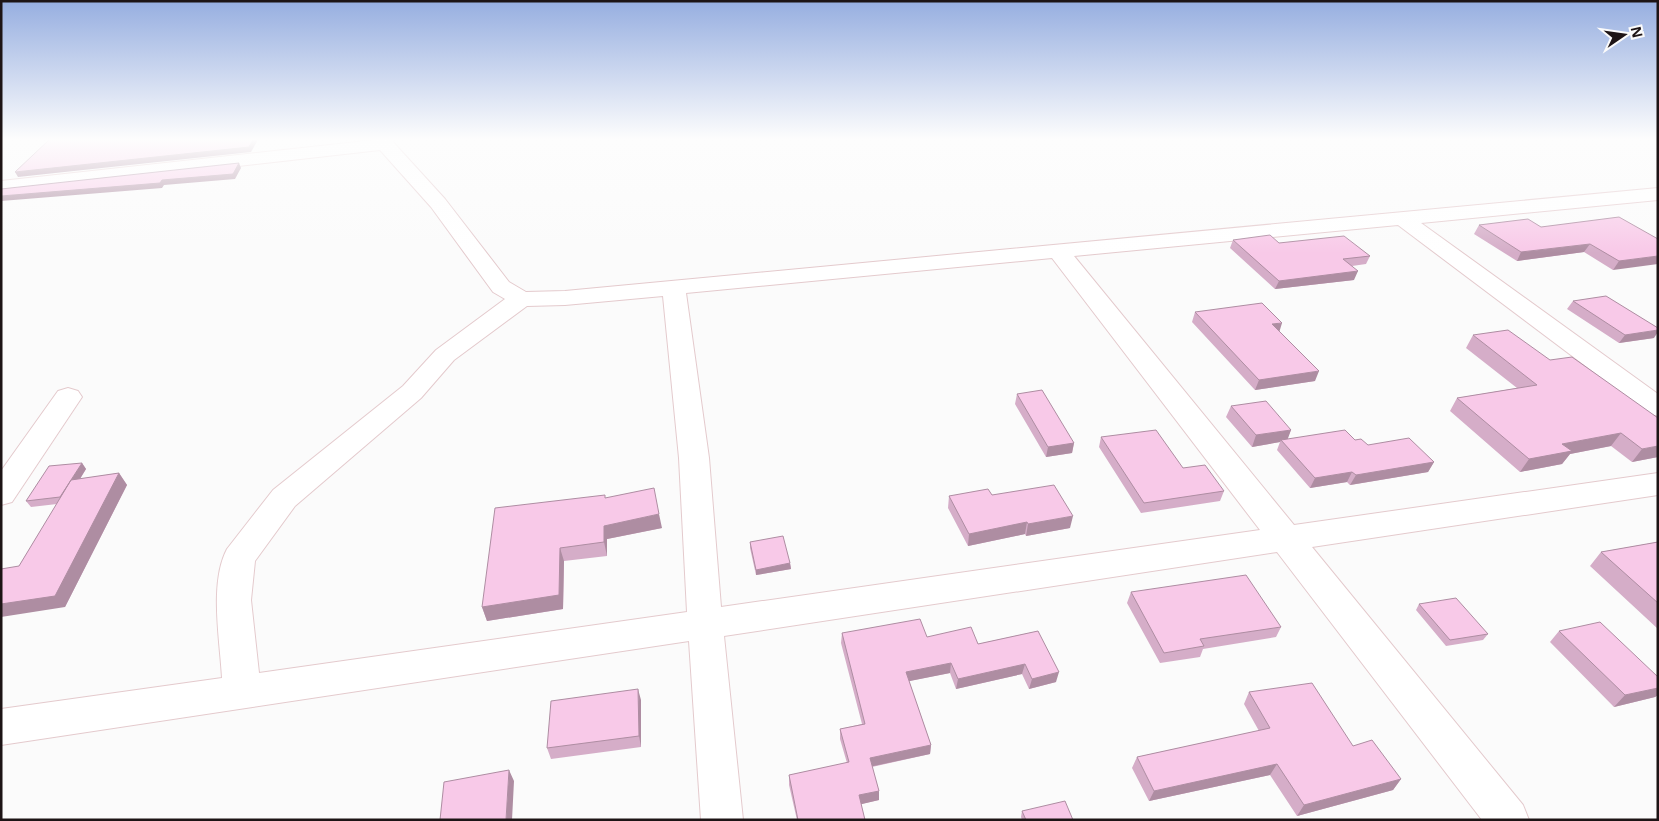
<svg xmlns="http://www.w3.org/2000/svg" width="1659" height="821" viewBox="0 0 1659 821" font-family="'Open Sans',sans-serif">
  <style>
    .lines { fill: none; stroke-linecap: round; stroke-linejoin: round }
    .street-casing { stroke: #e4cacd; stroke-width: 2 }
    .street { fill: #fff; fill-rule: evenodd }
    .wall { fill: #d5adc8 }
    .shaded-wall { fill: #ae8da2 }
    .building { fill: #f8c9e8; stroke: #ae8da2 }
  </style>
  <rect width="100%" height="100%" fill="#fbfbfb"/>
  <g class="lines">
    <defs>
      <path id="street" d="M374,138H392L393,142L445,199L509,282L526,292L565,291L1658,188V200L1421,223L1658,394V416L1648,413L1398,225L1074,256L1294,525L1658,473V495L1312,547L1523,805L1529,820H1482L1277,552L724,636L743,820H701L689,641L1,745V709L222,678C220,640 209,583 227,549L273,490L403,386L436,350L505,299L493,292L431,207L380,150L1,193V181L375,140ZM1052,258L1260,530L721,607L709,458L686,293ZM663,296L679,458L687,612L259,673L251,600L255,561L295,506L421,398L454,360L527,306L565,305Z
        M68,388L78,391L82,397L12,502L1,505V471L58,391Z"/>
    </defs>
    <use href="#street" class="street-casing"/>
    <use href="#street" class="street"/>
  </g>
  <path class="wall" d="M1479,225L1541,227L1658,239L1613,270L1584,252L1517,261L1474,234Z
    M1233,240L1279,243L1370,256L1366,264L1352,266L1354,280L1275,289L1230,248Z
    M1573,301L1654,338L1619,343L1567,309Z
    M1195,312L1279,332L1315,381L1255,390L1192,322Z
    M1473,335L1658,457L1632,462L1611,446L1570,454L1562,464L1520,472L1450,411L1457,398L1517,388L1466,348Z
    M1017,394L1074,443L1072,453L1046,457L1015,404Z
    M1231,406L1291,430L1287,439L1355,440L1368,445L1434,462L1428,472L1350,485L1347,482L1310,488L1277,450L1280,442L1252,447L1226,417Z
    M1101,437L1183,468L1224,491L1220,501L1141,513L1099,447Z
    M82,463L86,469L80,479L119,473L127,485L65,607L19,566L57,504L31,507L26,501Z
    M605,495V498L662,528L607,539V556L564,561L563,609L487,621L482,607Z
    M992,495L1070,528L1026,536L1025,534L968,546L948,508L949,496Z
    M750,542L790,563L791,569L756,575L750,548Z
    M1658,542V629L1590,566L1601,552Z
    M1131,592L1281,627L1276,637L1203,649L1200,657L1160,663L1127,603Z
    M1419,604L1488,634L1483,640L1446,646L1416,610Z
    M1038,631L1056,682L1029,689L1022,674L956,689L950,673L909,681L931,745L930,754L872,767L879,791V800L861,804L865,820H797L789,785V775L847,763L840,739V729L862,724L841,643L842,633L927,637L978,644Z
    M1559,631L1658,677V695L1655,697L1614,707L1550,642Z
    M1249,692L1353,746L1401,779L1393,790L1297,816L1270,775L1149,801L1132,768L1137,757L1259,731L1244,704Z
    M641,700V747L551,759L547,748Z
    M1022,811L1073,820H1022L1021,817Z"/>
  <path class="shaded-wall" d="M254,138H259L251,152L18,177L15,172Z
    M239,163L241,168L235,179L164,185L162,188L1,201V196L162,180Z
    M1590,244L1584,252L1517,261L1521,252Z
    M1658,256V264L1613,270L1619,261Z
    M1358,271L1354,280L1275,289L1279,281Z
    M1282,323L1279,333L1272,324Z
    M1658,330V332L1654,338L1619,343L1625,335Z
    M1319,371L1315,381L1255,390L1259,380Z
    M1291,430L1287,441L1281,440L1280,442L1252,447L1256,435Z
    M1621,433L1611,446L1570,454L1562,464L1520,472L1529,459L1562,444Z
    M1074,443L1072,453L1046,457L1048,447Z
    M1658,446V457L1632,462L1642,449Z
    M1434,462L1428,472L1350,485L1356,475Z
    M82,463L86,469L65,503L60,497Z
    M1352,472L1347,482L1310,488L1315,478Z
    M119,473L127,485L65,607L1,617V604Z
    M659,514L662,528L607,539V556L604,542V526Z
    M1073,516L1070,528L1026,536L1028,524Z
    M1027,522L1025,534L968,546L969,534Z
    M560,548L564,561L563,609L487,621L482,607Z
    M790,563L791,569L756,575V570Z
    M951,663L950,673L905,682L906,672Z
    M1025,664L1022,674L956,689L958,679Z
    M1059,672L1056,682L1029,689L1032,679Z
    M1658,688V695L1655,697L1614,707L1625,695Z
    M638,689L641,700V747L639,736Z
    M931,745L930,754L869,767L870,758Z
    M1277,764L1270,775L1149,801L1154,791Z
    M509,770L514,781L512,820H506Z
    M1401,779L1393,790L1297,816L1304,805Z
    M879,791V800L858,805L859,795Z"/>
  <path class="building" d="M51,138H254L249,147L15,172Z
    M239,163L233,174L162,180L160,183L1,196V189Z
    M1619,217L1658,239V256L1619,261L1590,244L1521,252L1479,225L1528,219L1541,227Z
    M1270,235L1279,243L1344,236L1370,256L1343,259L1358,271L1279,281L1233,240Z
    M1606,296L1658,328V330L1625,335L1573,301Z
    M1262,303L1282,323L1272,324L1319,371L1259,380L1195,312Z
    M1508,330L1550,360L1572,357L1658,418V446L1642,449L1621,433L1562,444L1572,451L1529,459L1457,398L1537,385L1473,335Z
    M1042,390L1074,443L1048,447L1017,394Z
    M1266,401L1291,430L1256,435L1231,406Z
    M1156,430L1183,468L1205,465L1224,491L1144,503L1101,437Z
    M1345,430L1355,440L1361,439L1368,445L1409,438L1434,462L1356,475L1352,472L1315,478L1281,440Z
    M82,463L60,497L26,501L49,466Z
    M119,473L55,596L1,604V569L19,566L71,480Z
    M1054,485L1073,516L1028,524L1027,522L969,534L949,496L988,489L992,495Z
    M654,488L659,514L604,526V542L560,548L559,595L482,607L495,508L605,495V498Z
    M783,536L790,563L756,570L750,542Z
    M1658,542V603L1601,552Z
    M1246,575L1281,627L1200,639L1204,646L1164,653L1131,592Z
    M1456,598L1488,634L1450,640L1419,604Z
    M920,619L927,637L971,627L978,644L1038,631L1059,672L1032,679L1025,664L958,679L951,663L906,672L931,745L870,758L879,791L859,795L865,820H798L789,775L849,762L840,729L865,724L842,633Z
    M1600,622L1658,677V688L1625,695L1559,631Z
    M1312,683L1353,746L1372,740L1401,779L1304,805L1277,764L1154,791L1137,757L1270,728L1249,692Z
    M638,689L639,736L547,748L551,701Z
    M509,770L506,820H440L444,782Z
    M1065,801L1073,820H1026L1022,811Z"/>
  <linearGradient id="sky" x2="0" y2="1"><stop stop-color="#96aee0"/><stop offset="0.55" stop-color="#fdfdfd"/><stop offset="1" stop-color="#fdfdfd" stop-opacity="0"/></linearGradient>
  <rect width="1659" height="253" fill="url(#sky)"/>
  <rect width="1659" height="821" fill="none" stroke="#1d1415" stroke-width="5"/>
  <g transform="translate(1624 35) rotate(77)" stroke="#fbfbfb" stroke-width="4" paint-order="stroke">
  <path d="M0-4L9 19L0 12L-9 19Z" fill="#1d1415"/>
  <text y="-8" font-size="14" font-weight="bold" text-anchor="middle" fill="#1d1415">N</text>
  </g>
</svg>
